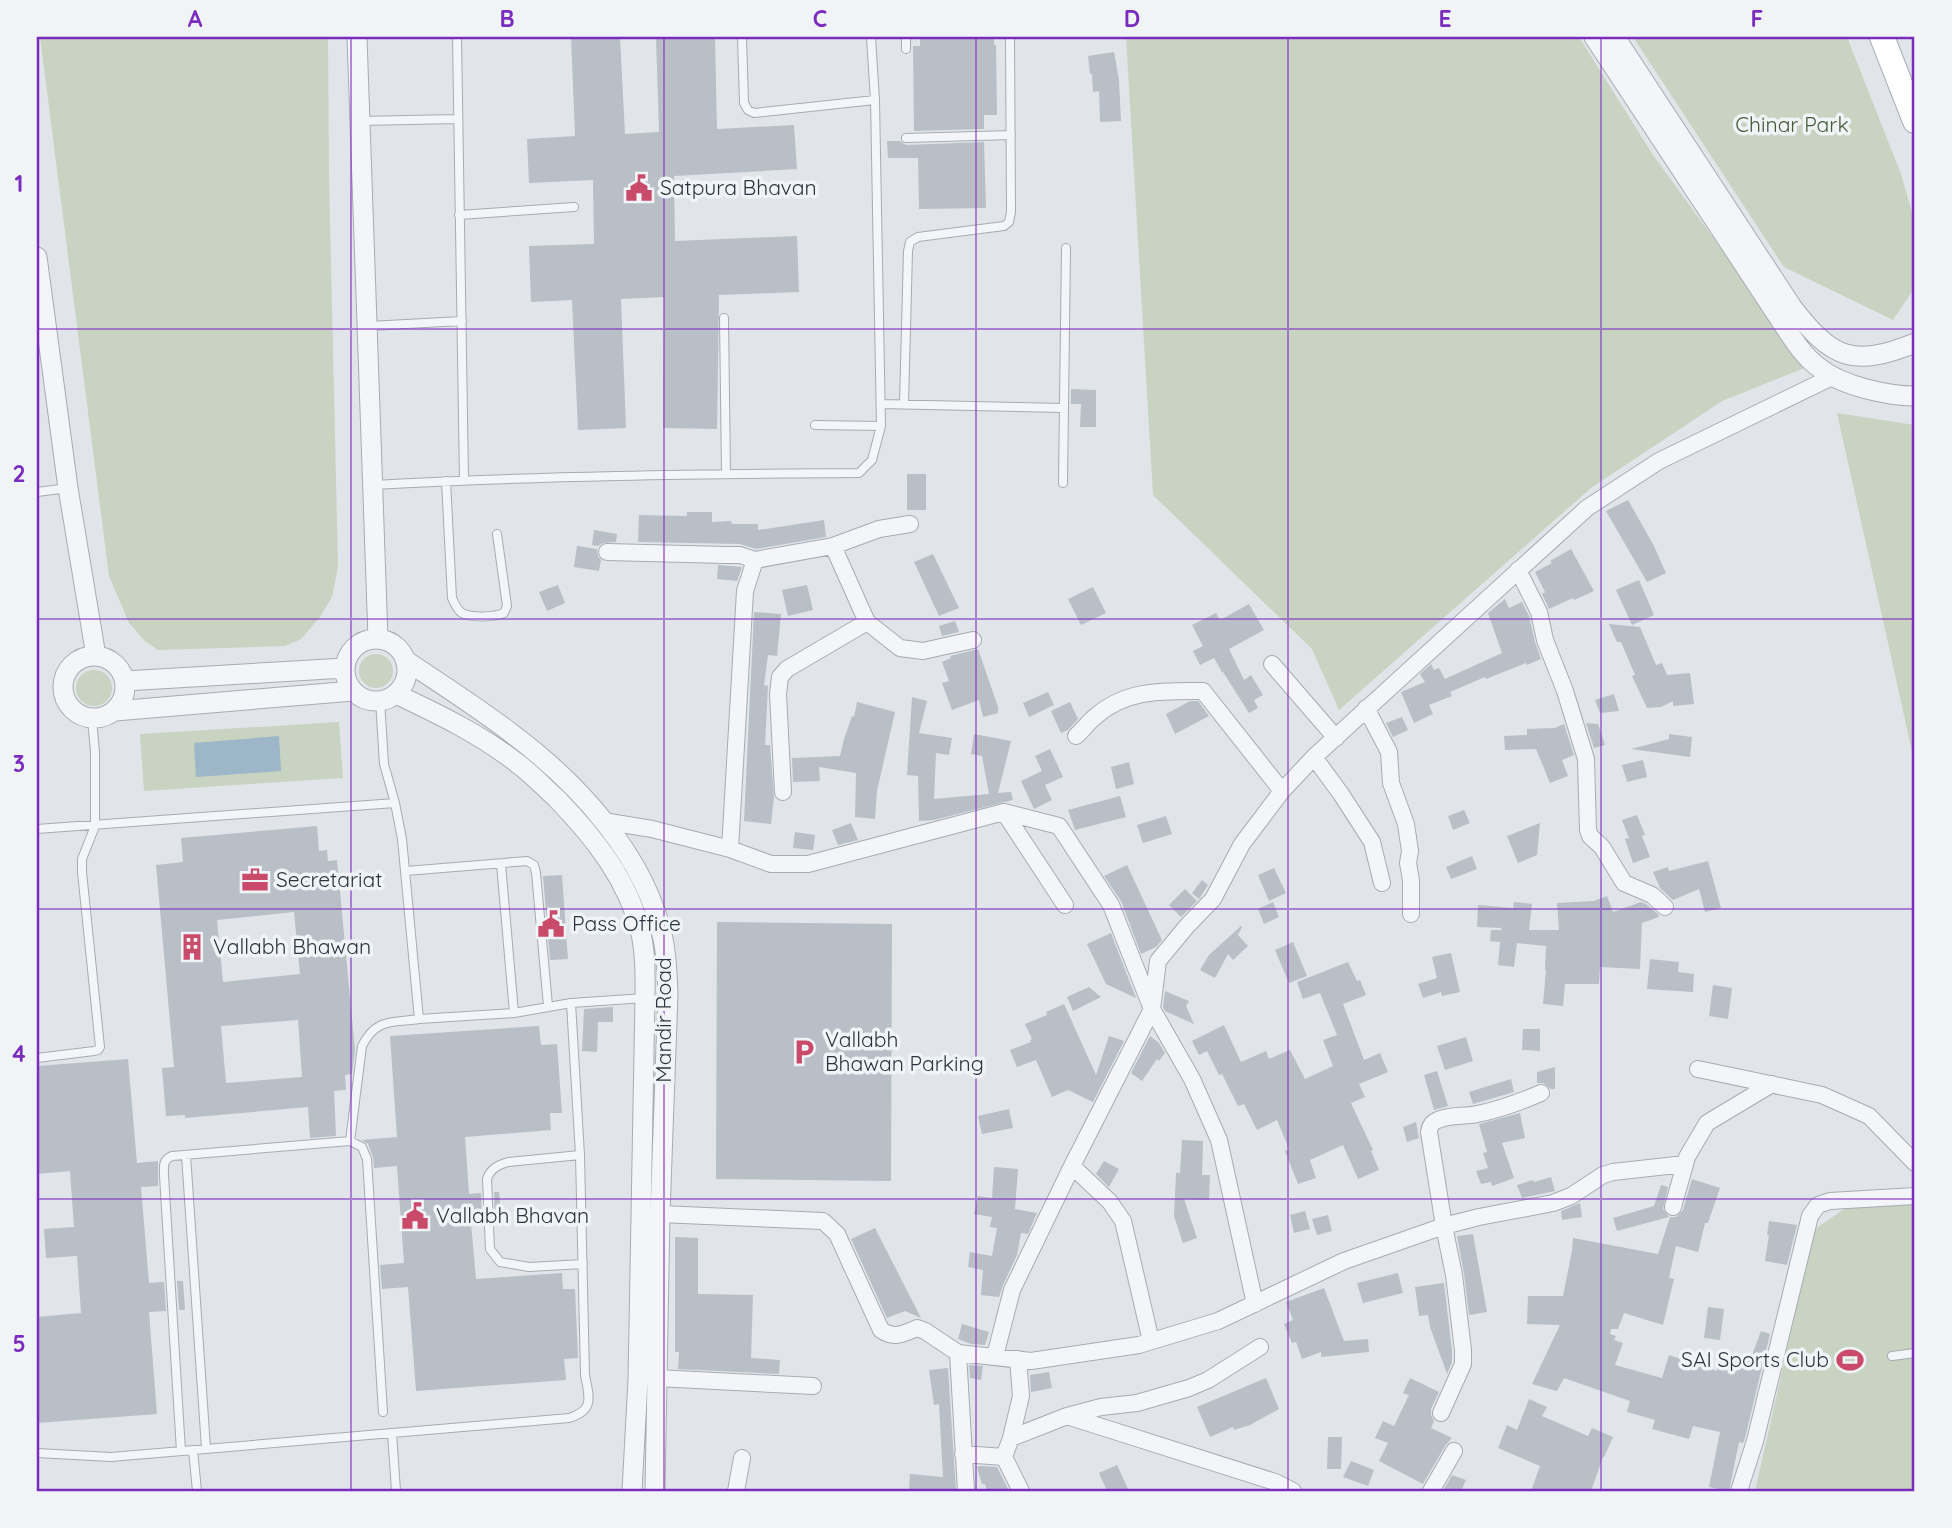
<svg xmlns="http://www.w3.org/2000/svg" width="1952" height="1528" viewBox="0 0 1952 1528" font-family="Quicksand,sans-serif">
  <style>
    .green { fill: #c8d3c2 }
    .water { fill: #9db6c8 }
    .building { fill: #b8bfc6; fill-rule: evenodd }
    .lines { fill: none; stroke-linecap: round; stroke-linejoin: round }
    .service-casing { stroke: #a6acb3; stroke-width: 10 }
    .minor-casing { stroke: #a6acb3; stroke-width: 18 }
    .tertiary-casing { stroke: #a6acb3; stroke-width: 21 }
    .primary-casing { stroke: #a1aab5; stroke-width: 26 }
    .service { stroke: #f4f5f8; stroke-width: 8 }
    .minor { stroke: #f4f5f8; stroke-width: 16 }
    .tertiary { stroke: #f4f5f8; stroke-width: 19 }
    .primary { stroke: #fff; stroke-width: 24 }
    .grid { fill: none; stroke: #7b2cbf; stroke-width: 2; stroke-opacity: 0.55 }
    .labels { text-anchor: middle; stroke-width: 7; stroke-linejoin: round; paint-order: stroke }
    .park-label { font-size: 21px; fill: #425c38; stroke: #f1f4f7 }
    .poi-label { font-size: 21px; fill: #2a3440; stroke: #f1f4f7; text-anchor: start }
    .street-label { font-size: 21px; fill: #2a3440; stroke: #f1f4f7 }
    .neatline { fill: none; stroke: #7b2cbf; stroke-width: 2.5 }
    .grid-label { font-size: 23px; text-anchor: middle; font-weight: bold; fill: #7b2cbf }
  </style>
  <rect width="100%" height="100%" fill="#e1e5e9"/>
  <path class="green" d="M40,37H328L329,176L338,567L332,597L320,617L301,639L285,646L158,650L145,641L129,623L109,576Z
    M1126,37H1579L1653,155L1807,367L1722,401L1591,488L1339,710L1312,649L1153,495Z
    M1633,37H1847L1901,174L1915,223V287L1893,320L1784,267Z
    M1837,413L1915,425V765Z
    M359 671a17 17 0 1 1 34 0a17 17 0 1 1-34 0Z
    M76 688a18 18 0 1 1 36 0a18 18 0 1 1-36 0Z
    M339,722L343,778L144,791L140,734Z
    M1915,1200V1491H1755L1814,1230L1847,1207Z"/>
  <path class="water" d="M279,736L281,771L196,777L194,743Z"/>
  <path class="building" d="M571,37H620L625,134L659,132L656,37H715L717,129L794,125L797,169L674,176L675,241L797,236L799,292L719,295L717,429L663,428L664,297L621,299L626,428L578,430L572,300L531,302L529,246L594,244L593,180L529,183L527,139L575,136Z
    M920,37H994V45H996L997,115H984V129L914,131L913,46H920Z
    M1114,52L1119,80L1121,121L1100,122L1099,91L1093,92L1092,74H1090L1088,56Z
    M887,141H900L906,145L984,142L986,208L919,209L918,158H888Z
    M1071,389L1096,390V427H1080L1081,404H1071Z
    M907,474H926V510H907Z
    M1628,500L1654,546L1666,573L1647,582L1606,511Z
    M687,512H712V522L731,521L732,524H758V530L824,520L826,537L756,549L740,544L638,542L639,515L687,516Z
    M594,530L617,534L616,542L603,543L598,546L592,545Z
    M577,546L597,549L598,556L601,560L599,571L574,567Z
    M1571,549L1594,591L1574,600L1573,598L1549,609L1542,594L1545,592L1535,572L1552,563L1550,561Z
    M933,554L959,608L939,616L914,562Z
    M718,565L742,567L737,581L717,579Z
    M1639,580L1654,615L1632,625L1616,590Z
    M558,585L565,603L547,611L539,592Z
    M807,585L813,610L788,616L782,590Z
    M1093,587L1106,613L1081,625L1068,599Z
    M1505,599L1509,608L1522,602L1529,616L1535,642L1541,659L1527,665L1526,663L1486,679L1485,677L1450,692L1452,696L1429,705L1433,714L1414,723L1401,692L1425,682L1420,674L1431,664L1434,670L1439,668L1445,679L1502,653L1488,613Z
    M1249,604L1264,630L1229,649L1244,680L1251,675L1263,695L1254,700L1258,708L1249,713L1223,672H1222L1214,658L1200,665L1193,651L1203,646L1192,625L1216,613L1220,620Z
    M754,612L781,614L777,656L768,655L764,685L768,686L765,745H770L774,797L771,824L744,821Z
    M955,621L959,632L942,636L939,626Z
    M1609,624L1640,627L1656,665L1662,663L1667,675L1690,673L1694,704L1673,706V701L1661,707L1647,708L1632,676L1635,675L1621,642H1617Z
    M978,649L998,707V713L983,717L979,700L952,710L942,683L949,681L942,662L951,658L950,656Z
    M1048,692L1054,705L1029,717L1023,703Z
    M1614,694L1619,711L1600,713L1595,700Z
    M912,697L927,701L919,733L952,738L949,755L936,753L934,799L989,794L982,756L971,754L974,734L1011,741L998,793L1011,792L1013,800L934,820L919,821L918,776L907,775Z
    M1190,701H1198L1209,716L1175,734L1166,714Z
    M857,702L895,712L877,791L875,819L855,817L856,773L819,767L820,781L793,782L792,758L840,756L844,739L852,716L854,717Z
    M1070,702L1078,719L1068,730L1061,733L1051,711Z
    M1402,717L1408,730L1393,737L1386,723Z
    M1586,723L1598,724L1605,745L1594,748Z
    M1564,724L1574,755L1562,760L1568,776L1550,783L1536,749L1505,750L1504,736L1527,735V729L1555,728Z
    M1669,734L1692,737L1690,757L1631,749L1669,739Z
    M1050,749L1063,777L1045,785L1052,800L1034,809L1021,781L1042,771L1035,756Z
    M1643,760L1647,777L1627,782L1622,765Z
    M1129,762L1134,784L1116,789L1111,767Z
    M1120,796L1126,817L1075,830L1068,810Z
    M1464,810L1470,823L1453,830L1448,816Z
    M1637,815L1645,835L1642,836L1650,857L1633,863L1625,839L1629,838L1622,820Z
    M1166,816L1172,834L1143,843L1137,825Z
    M851,823L858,840L838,845L832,830Z
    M1540,823L1537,855L1518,863L1507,836Z
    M317,826L319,851L327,850L328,861L337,860L355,1050L352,1074L345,1075L346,1090L334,1091L336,1136L310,1138L308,1107L185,1118V1115L166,1116L162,1068L174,1067L156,865L183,862L181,838ZM294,912L300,974L223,982L217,920ZM298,1020L302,1077L226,1083L221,1026Z
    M795,832L815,835L813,850L793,848Z
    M1472,856L1477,869L1451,879L1446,867Z
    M1708,861L1721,908L1705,912L1699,889L1673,900L1660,888L1653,872L1668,867L1669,871Z
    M1127,865L1162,940L1156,947L1141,954L1121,901L1104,876Z
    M1274,868L1286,893L1269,901L1258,875Z
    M562,875L568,959L550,960L543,876Z
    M1202,880L1208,885L1199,899L1192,893Z
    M1185,889L1197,901L1181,917L1169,905Z
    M1607,896L1613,912L1641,902L1646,904L1658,914L1659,917L1642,923L1640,969L1600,967L1599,984H1565L1563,1006L1543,1004L1546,970H1545L1546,946L1517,943L1514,967L1498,965L1500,942L1490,941L1491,930H1501L1502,928L1477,927L1478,905L1513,908L1514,902L1532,904L1529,930H1559L1557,903L1594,901Z
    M1273,902L1279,917L1264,924L1258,909Z
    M717,922L892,924L891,1181L716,1179Z
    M1241,926L1242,927L1238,935L1248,946L1233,960L1228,954L1215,978L1200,970L1209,955Z
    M1111,933L1136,998L1106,984L1087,944Z
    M1293,942L1307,976L1289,983L1275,950Z
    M1451,953L1460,992L1442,996L1441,992L1423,998L1418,984L1437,978L1432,957Z
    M1650,959L1679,962L1678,972L1694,974L1693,992L1647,989Z
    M1348,962L1357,981L1360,980L1366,995L1343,1004L1364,1060L1380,1053L1388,1072L1359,1084L1365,1097L1351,1103L1373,1150L1371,1151L1379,1170L1358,1179L1343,1145L1310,1160L1316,1178L1298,1184L1285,1151L1289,1149L1277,1120L1257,1130L1244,1104L1238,1106L1222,1074L1219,1075L1207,1051L1199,1055L1192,1041L1224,1025L1241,1062L1266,1051L1269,1059L1290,1050L1305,1079L1333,1066L1323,1040L1337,1035L1320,993L1303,999L1297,982Z
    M1713,985L1732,988L1728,1019L1709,1016Z
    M1089,987L1101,997L1073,1011L1067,997Z
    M1165,991L1189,1001L1186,1006L1194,1024L1165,1011L1163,1007Z
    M1064,1004L1096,1075L1109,1036L1124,1041L1093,1102L1068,1090L1052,1097L1036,1060L1017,1067L1010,1050L1031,1042L1030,1040L1032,1039L1025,1024L1047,1015L1046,1012Z
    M613,1007V1022H598L597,1052L582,1051L584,1009Z
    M539,1026L541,1045L557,1044L562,1113H550L551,1130L465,1137L469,1194L481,1193L482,1222L471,1223L476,1279L562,1273L563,1289H575L578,1358L564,1359L566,1380L416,1391L408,1287L382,1289L380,1265L404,1263L397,1166L374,1168L373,1157L368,1144L362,1140L397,1137L390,1036Z
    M1523,1029H1540V1051L1522,1050Z
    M1150,1036L1159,1043L1165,1053L1159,1061L1157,1059L1142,1081L1131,1073Z
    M1466,1037L1473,1061L1445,1070L1437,1046Z
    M128,1059L137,1163L158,1161V1186L141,1187L149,1283L164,1282L166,1311L149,1312L157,1414L37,1423V1317L81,1313L77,1256L46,1258L44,1229L74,1227L70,1171L37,1174V1066Z
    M1555,1067V1089H1551L1543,1083H1537V1072Z
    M1437,1071L1448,1106L1434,1110L1424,1075Z
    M1511,1079L1514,1092L1473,1104L1469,1092Z
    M1009,1109L1013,1128L982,1134L978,1116Z
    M1520,1113L1525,1138L1502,1143L1514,1178L1492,1186L1491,1182L1481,1184L1476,1171L1488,1168L1483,1153L1487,1152L1479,1124Z
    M1416,1122L1419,1138L1407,1142L1403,1127Z
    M1182,1140L1203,1141L1202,1175H1210L1209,1200L1184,1199L1197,1238L1183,1243L1174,1216L1176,1173H1180Z
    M1104,1161L1119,1169L1109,1187L1096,1174Z
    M994,1167L1018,1169L1015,1209L1037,1213L1028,1234L1021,1233L1017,1255L1003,1285L999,1297L981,1295L983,1270L968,1267L970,1252L992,1256L997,1228L990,1227L992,1217L974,1214L978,1196L992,1198Z
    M1551,1177L1555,1191L1522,1198L1517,1185L1533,1180L1534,1182Z
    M1692,1179L1720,1188L1708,1223H1705L1698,1252L1676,1246L1669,1278L1674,1279L1663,1325L1624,1313L1618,1329H1611L1610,1334L1616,1336L1614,1340L1623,1343L1615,1365L1662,1378L1669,1355L1717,1371L1721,1351L1751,1358L1761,1331L1770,1334L1745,1438L1743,1443L1739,1442L1729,1491L1709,1487L1720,1432L1693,1426L1689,1439L1652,1429L1655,1420L1627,1412L1630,1401L1564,1378L1557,1391L1532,1384L1560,1325L1527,1324L1528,1296H1563L1572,1251L1573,1238L1658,1254L1670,1217H1676L1683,1210Z
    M1661,1185L1668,1187L1663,1209L1669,1217L1617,1231L1613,1218L1654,1206Z
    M494,1192H499L502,1221H495Z
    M1580,1203L1582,1217L1562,1220L1561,1211Z
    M1305,1211L1310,1229L1294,1233L1290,1215Z
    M1328,1215L1332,1231L1317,1235L1312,1219Z
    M1769,1221L1797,1225L1787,1265L1765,1261L1769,1235H1767Z
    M875,1228L921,1318L905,1311L887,1318L851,1239Z
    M1473,1234L1487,1312L1469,1315L1464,1274L1457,1236Z
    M675,1237L698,1238V1294L753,1295L751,1358L780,1360L779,1374L678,1369L679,1352H675Z
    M1398,1273L1403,1293L1363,1303L1357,1283Z
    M177,1281H183L185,1310H179Z
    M1444,1283L1452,1351V1362L1447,1374L1430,1327L1428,1315L1419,1316L1415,1287Z
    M1324,1288L1344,1341L1368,1339L1369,1352L1321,1357V1352L1302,1359L1296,1342L1292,1343L1284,1324L1293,1320L1286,1302Z
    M1708,1307L1724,1309L1720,1340L1704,1338Z
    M962,1324L989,1332L985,1345L971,1344L958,1339Z
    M969,1365L983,1366L981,1380L970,1378Z
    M948,1368L956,1491H909L910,1474L943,1477L939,1404L934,1405L929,1370Z
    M1049,1372L1052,1388L1031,1392L1030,1375Z
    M1266,1378L1279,1409L1250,1425L1234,1430L1233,1427L1210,1437L1197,1407Z
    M1410,1378L1439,1392L1431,1409V1415L1434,1421L1431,1428L1452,1438L1445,1446L1423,1484L1379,1461L1388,1443L1375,1438L1383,1421L1394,1426L1409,1395L1403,1393Z
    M1529,1399L1547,1407L1542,1416L1588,1436L1592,1428L1613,1437L1604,1457H1603L1591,1491H1531L1540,1466L1498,1448L1507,1425L1517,1430Z
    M1328,1437H1342L1341,1469H1327Z
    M1351,1461L1374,1470L1368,1486L1343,1477Z
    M1117,1465L1129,1491H1107L1099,1473Z
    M981,1466L997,1467L1009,1491H987L985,1484H982L977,1467Z
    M1452,1475L1466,1480L1461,1491H1443Z"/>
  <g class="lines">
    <defs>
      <path id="service" d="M457,37L464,480
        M742,37L744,103L748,110L754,113L875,100
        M906,37V49
        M360,121L458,119
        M906,138L1011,135
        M459,215L574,207
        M724,318L726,474
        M369,326L462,321
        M881,404L1063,408
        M904,404L908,251L910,242L918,237L1004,226L1009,222L1011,212L1010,37
        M815,425L881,426
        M446,481L452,598C455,604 457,610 462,613C471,618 495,617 504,613L507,606L497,534
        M1063,483L1066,248
        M374,485C536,476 697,474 859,473L872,460L881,426L875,100L871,37
        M37,492L68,488
        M37,829L395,803
        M501,864L514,1013
        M406,871L527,861L534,865L536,873L548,1006
        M571,1003L580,1155L508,1162C498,1165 490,1169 487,1179L490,1249L500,1262L529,1267L583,1264
        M419,1019L514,1013L571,1003L645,998
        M37,1058L94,1051L98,1050L100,1047L82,872V859L95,826V752L92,719
        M350,1141L362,1046C376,1018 392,1023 419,1019L402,839L395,803L384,764L380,700
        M186,1155L206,1448
        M1892,1356L1915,1353
        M392,1433L396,1491
        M193,1450L197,1491
        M181,1451L164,1176C164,1167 162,1160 172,1156L350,1141L362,1147L367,1159L383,1412
        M37,1453L111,1457L569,1418C595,1410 589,1397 585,1375L580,1155"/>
      <path id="minor" d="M607,552L725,555H740L755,560
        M1518,570L1539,612L1545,640L1565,691L1586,759L1588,830L1590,836L1602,847L1624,883L1652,895L1665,907
        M867,622L900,648L923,651L973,640
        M1272,664L1336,738
        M1366,708L1389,752L1391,783L1406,824L1410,851L1408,863L1411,880V914
        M1076,736C1083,730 1089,721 1096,716C1127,689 1164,691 1203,691L1282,791
        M1314,757L1341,794L1372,842L1382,883
        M783,792L778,694L780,677L787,669L867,622L833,546
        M1004,812L1065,905
        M603,821L652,829L730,849L771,864H808L1004,812L1059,826L1111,905L1152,1009L1192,1079L1219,1140L1255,1304
        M730,849L745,591L755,560L833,546L879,529L910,524
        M1698,1069L1822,1095L1869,1116L1915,1163
        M1072,1166L1110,1202L1123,1221L1151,1341
        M1673,1207L1687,1157L1707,1123L1772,1084
        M660,1214L823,1221L837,1234L881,1330C894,1339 903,1334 917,1328L925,1331L958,1353L1031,1361L1139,1345L1218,1321L1344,1261L1444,1226L1479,1217L1553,1203L1571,1196L1603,1175L1613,1172L1685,1164
        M958,1353L966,1491
        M995,1356L1012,1290L1072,1166L1152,1009L1158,961L1187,926L1213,899L1242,844L1282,791L1314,757L1587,508L1659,461L1832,377
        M657,1378L813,1386
        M1441,1413L1463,1364V1350L1454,1275L1444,1226L1429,1132C1430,1125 1432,1122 1438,1120C1450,1114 1464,1117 1477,1114C1499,1110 1520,1102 1541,1093
        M1067,1416L1101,1407L1137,1403L1189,1388L1208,1380L1260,1347
        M1011,1438L1067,1416L1275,1482L1293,1491
        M963,1454L1004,1457L1021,1491
        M1004,1457L1011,1438L1021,1396L1018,1359
        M736,1491L742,1458
        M1431,1491L1454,1451
        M1739,1491L1755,1441L1810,1216L1818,1205L1830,1201L1915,1196"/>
      <path id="tertiary" d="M357,37L378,639
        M1594,37L1779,318C1791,336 1803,357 1821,369C1843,386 1888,396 1915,396
        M1615,37L1792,307C1832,359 1853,368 1915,343
        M37,257L68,488L96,656
        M345 670a31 31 0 1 1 62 0a31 31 0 1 1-62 0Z
        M63 687a31 31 0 1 1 62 0a31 31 0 1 1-62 0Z
        M405,660C441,684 477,707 511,733C577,782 646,856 663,939C667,957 667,975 668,993L660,1214L655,1491
        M125,681L345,668
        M396,694C438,714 480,734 517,763C532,774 544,787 557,799C594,837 629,881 641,934C646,955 645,977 645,998L638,1380L632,1491
        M115,711L353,691"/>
      <path id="primary" d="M1882,37L1915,121"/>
    </defs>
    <use href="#service" class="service-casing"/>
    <use href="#minor" class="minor-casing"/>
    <use href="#tertiary" class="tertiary-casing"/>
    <use href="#primary" class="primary-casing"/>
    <use href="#service" class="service"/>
    <use href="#minor" class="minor"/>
    <use href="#tertiary" class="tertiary"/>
    <use href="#primary" class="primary"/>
  </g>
  <path class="grid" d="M351,37V1491M664,37V1491M976,37V1491M1288,37V1491M1601,37V1491M37,329H1915M37,619H1915M37,909H1915M37,1199H1915"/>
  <defs>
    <symbol id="civic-bare" viewBox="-9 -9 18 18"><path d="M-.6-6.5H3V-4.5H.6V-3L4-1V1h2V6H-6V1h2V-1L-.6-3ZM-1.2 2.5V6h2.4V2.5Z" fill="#ca4a69" stroke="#f1f4f7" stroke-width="2.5" paint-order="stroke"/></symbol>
    <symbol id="office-bare" viewBox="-9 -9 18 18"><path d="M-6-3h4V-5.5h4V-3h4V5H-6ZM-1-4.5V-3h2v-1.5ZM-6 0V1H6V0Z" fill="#ca4a69" stroke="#f1f4f7" stroke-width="2.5" paint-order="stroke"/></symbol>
    <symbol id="building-bare" viewBox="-9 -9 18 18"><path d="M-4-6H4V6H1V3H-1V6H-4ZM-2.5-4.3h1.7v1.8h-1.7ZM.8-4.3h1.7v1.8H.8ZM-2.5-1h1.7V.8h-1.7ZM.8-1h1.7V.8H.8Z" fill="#ca4a69" stroke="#f1f4f7" stroke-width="2.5" paint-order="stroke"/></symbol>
    <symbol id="parking-bare" viewBox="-9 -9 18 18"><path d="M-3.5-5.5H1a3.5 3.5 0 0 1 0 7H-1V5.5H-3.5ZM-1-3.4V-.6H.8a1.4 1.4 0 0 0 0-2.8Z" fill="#ca4a69" stroke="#f1f4f7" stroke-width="2.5" paint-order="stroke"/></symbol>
    <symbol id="stadium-bare" viewBox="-9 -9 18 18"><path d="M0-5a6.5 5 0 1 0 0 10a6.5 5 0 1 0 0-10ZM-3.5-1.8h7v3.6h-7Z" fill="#ca4a69" stroke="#f1f4f7" stroke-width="2.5" paint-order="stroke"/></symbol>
  </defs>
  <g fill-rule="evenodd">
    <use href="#civic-bare" x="620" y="169" width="38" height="38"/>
    <use href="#office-bare" x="236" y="861" width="38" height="38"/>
    <use href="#civic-bare" x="532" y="905" width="38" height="38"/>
    <use href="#building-bare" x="173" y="928" width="38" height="38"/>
    <use href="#parking-bare" x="785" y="1033" width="38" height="38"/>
    <use href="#civic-bare" x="396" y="1197" width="38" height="38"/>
    <use href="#stadium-bare" x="1831" y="1341" width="38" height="38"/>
  </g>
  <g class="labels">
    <g class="park-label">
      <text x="1792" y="132">Chinar Park</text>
    </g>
    <g class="poi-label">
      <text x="660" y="195">Satpura Bhavan</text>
      <text x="276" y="887">Secretariat</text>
      <text x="572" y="931">Pass Office</text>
      <text x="213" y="954">Vallabh Bhawan</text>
      <text x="825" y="1047">Vallabh<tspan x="825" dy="24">Bhawan Parking</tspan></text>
      <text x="436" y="1223">Vallabh Bhavan</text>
      <text x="1829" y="1367" text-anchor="end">SAI Sports Club</text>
    </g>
    <g class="street-label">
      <text transform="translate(664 1020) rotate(-90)" y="7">Mandir Road</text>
    </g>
  </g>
  <rect width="1952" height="1528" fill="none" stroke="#f1f4f7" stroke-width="77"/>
  <rect x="38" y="38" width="1875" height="1452" class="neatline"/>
  <g class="grid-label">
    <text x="195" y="27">A</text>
    <text x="507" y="27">B</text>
    <text x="820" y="27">C</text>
    <text x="1132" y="27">D</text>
    <text x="1445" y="27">E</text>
    <text x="1757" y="27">F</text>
    <text x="19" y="192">1</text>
    <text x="19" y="482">2</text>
    <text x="19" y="772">3</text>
    <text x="19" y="1062">4</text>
    <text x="19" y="1352">5</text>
  </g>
</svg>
